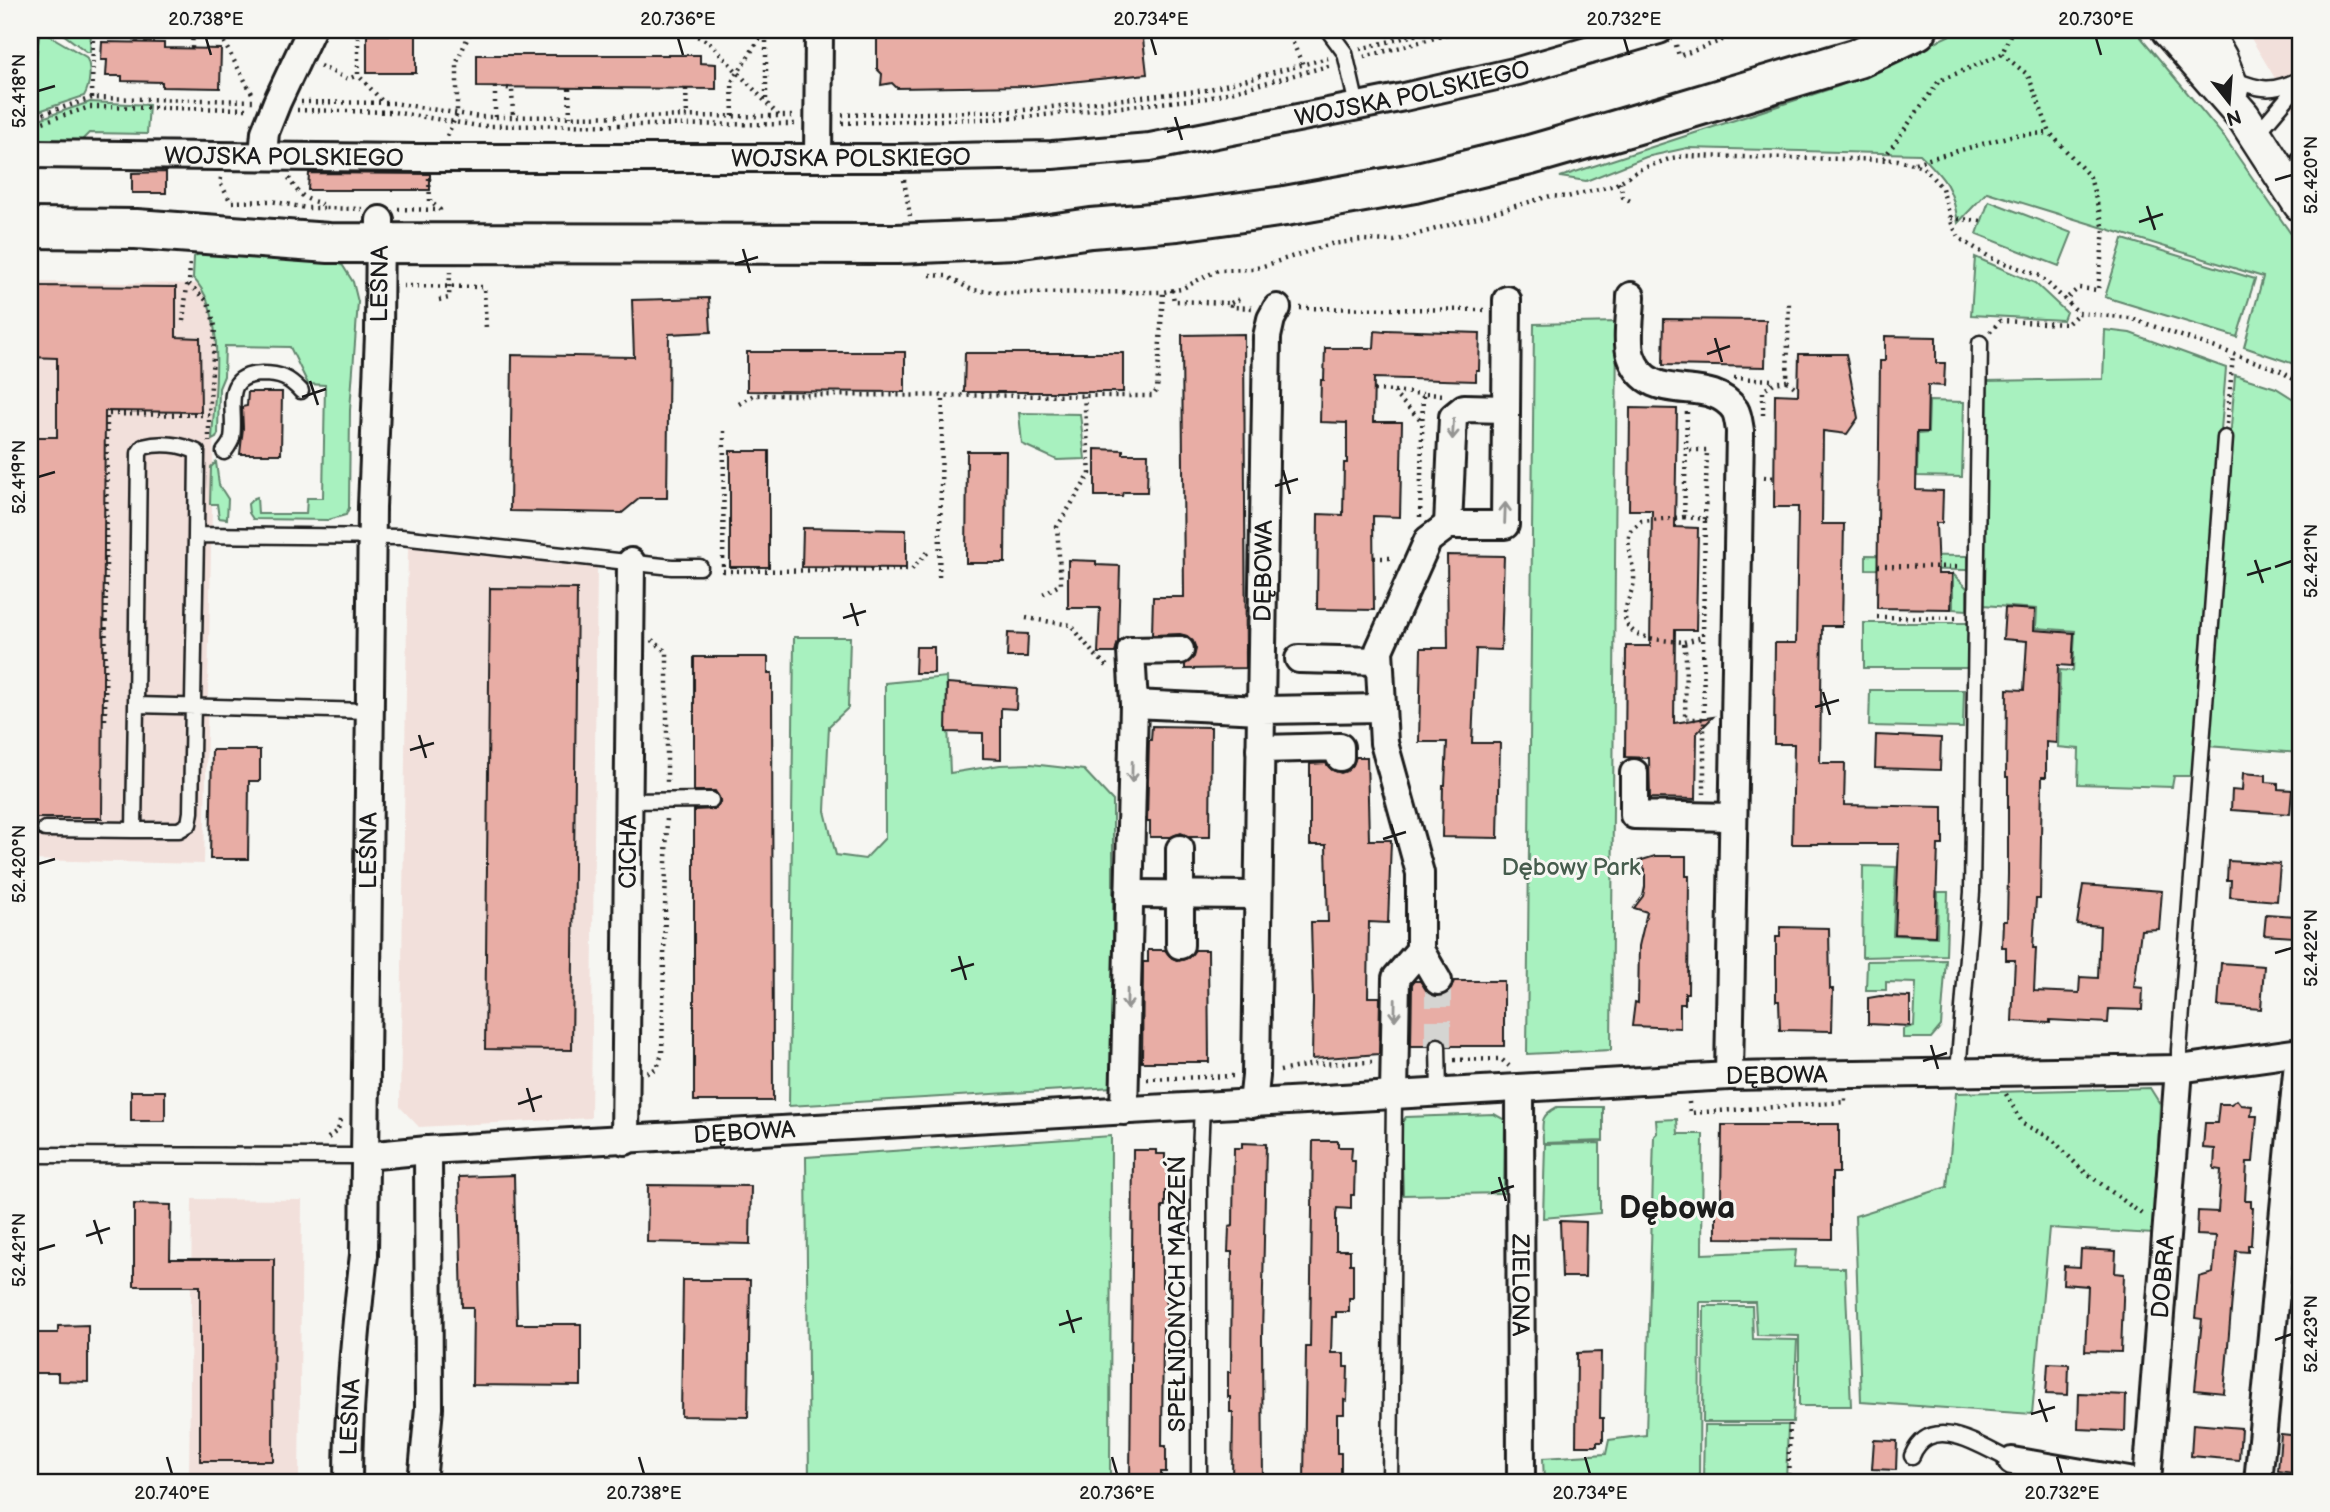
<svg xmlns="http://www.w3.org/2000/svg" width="2330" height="1512" viewBox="0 0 2330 1512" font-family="'Balsamiq Sans',sans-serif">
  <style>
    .built { fill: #f2e0db }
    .green { fill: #a8f1bf; stroke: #62866e; stroke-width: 2 }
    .building { fill: #e8ada5; stroke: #1c1c1c; stroke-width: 2 }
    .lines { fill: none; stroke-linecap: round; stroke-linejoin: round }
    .minor-tunnel { stroke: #d5d5d2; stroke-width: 26; stroke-dasharray: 26 13; stroke-linecap: butt }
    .service-casing { stroke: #1c1c1c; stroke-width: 19 }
    .minor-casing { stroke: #1c1c1c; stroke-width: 32 }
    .tertiary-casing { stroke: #1c1c1c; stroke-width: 38 }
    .secondary-casing { stroke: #1c1c1c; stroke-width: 44 }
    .path { stroke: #1c1c1c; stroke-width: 4.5; stroke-dasharray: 2 5; stroke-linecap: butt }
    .service { stroke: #f6f6f2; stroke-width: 14 }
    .minor { stroke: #f6f6f2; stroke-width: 26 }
    .tertiary { stroke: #f6f6f2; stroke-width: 33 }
    .secondary { stroke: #f6f6f2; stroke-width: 38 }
    .oneway { stroke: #949492 }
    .ticks { fill: none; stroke: #1c1c1c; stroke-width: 2.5 }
    .labels { text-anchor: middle; stroke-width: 6; stroke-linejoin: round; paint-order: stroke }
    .street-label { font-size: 24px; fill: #1c1c1c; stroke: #f6f6f2 }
    .park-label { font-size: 24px; fill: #465c4d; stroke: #f6f6f2 }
    .district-label { font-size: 32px; font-weight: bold; fill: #1c1c1c; stroke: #f6f6f2 }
    .neatline { fill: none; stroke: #1c1c1c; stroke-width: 2.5 }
    .ticks-label { font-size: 18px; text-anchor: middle; fill: #1c1c1c }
  </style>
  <rect width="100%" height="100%" fill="#f6f6f2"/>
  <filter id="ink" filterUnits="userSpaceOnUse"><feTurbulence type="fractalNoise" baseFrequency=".0143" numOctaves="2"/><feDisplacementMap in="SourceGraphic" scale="14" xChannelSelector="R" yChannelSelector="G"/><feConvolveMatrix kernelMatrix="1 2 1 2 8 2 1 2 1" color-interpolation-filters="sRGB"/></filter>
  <g filter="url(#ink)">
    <path class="built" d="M2246,30H2300V120Z
      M30,282L217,284L204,864L30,860Z
      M408,547L597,568L591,1118L419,1127L400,1107Z
      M192,1199L302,1200L299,1482H189Z"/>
    <path class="green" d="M40,30L86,57C92,67 90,86 84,96L30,114V98Z
      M76,30H91L90,52H87L63,34L75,33Z
      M1961,30H2135L2225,138L2300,247V366L2244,347L2263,277L1987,192L1958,223C1953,187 1945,179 1920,154L1687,148L1646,157L1586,181L1560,177L1839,86Z
      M90,102L149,105L147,134L89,133L76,146L36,142L30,137V122Z
      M1989,201L2072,233L2059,266L1977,234Z
      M2123,239L2255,279L2237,337L2105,297Z
      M198,254H305L338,263L343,266L353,282L358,302L350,410L349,508L346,515L328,520L253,519L249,513L248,504L254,498L257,497L258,514H306L307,498H323L325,385L308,384L290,347L225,346L224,376L219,388L218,434L216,438L212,440C214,393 228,313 193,278L194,257Z
      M1975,257L2035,283L2066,312L2063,320L1971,315Z
      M1617,322L1611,1050L1527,1054L1534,324Z
      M2105,330L2130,333L2226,368L2193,776H2174L2172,787L2078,784L2079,749L2058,747L2060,670L2073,671L2075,631L2036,628L2037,609L1983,605L1985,381L2103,379Z
      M2235,375L2276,388L2300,403V753L2207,746Z
      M1929,401L1964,402L1962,477L1917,476L1918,434L1928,433Z
      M1019,413L1080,414L1085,459L1057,460L1022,444Z
      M216,462L219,485L228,499L227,519L219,518L217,504H210L211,467Z
      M1866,555L1967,556V570L1866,569Z
      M1953,574L1967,588V610L1953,609Z
      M1864,623H1969V668H1864Z
      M794,637H850L848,708L829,726L825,811L836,855L865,859L885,838V683L946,677L950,773L1000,765L1031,764L1084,770L1113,801V1087L789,1106Z
      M1870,690H1964L1963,728L1869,726Z
      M1863,866L1896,867L1893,935L1937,937L1938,892H1948L1946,955L1862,957Z
      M1946,960L1941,1026L1931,1038H1903V1029L1914,1026L1916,983L1886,982V990H1866L1867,961Z
      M2150,1088L2160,1104L2154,1234L2049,1228L2032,1414L1861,1402L1855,1216L1947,1187L1956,1093Z
      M1557,1107H1603V1141L1543,1143C1543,1123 1538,1117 1557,1107Z
      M1494,1114L1505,1120L1504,1193L1403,1195L1401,1123L1406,1117Z
      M1677,1119L1678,1134H1703L1702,1254L1796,1250L1794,1267L1845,1268L1851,1406H1799V1336L1757,1335L1755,1302H1700L1699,1482H1544L1543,1458L1606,1454L1609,1440L1646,1435L1654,1136L1657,1133L1656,1120Z
      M1111,1136L1110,1482H809L806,1157Z
      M1600,1143V1213L1543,1218L1545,1144Z
      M1704,1306H1752L1753,1339L1797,1340L1793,1422H1703Z
      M1704,1425H1788L1786,1482H1703Z"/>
    <path class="building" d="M399,30H416V73H367V35H399Z
      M877,30H1142L1147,74L1031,86L897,88L892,83L881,85L882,74L877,69Z
      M102,42L164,43V48L221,49L220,88L162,87V82L122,81V76H106L107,60H101Z
      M477,55H700V63L716,64V89L477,87Z
      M166,172V193H132V173Z
      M309,173L430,174V190H308Z
      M30,286L176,287V337L200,338L201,412L105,411L102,818H30V437H57V358L30,357Z
      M709,298L711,332L669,334L667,498H640L622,513L510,511L512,355L634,357L632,300Z
      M1664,319L1766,320L1765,367L1663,365Z
      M1385,330L1480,333L1479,370H1476V381L1374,378L1373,422H1402L1400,517L1373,516L1374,610L1317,609L1318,514L1343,515L1344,463H1347V423L1320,422L1321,380H1324L1325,348H1374L1375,331L1385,332Z
      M1244,334L1246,668L1185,669V664L1194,657L1196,649L1193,641L1187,636L1180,634L1152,635L1153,597H1184L1182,335Z
      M1885,336L1936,337V363H1945L1944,386L1928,385L1927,432H1917L1916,490L1943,491L1942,523H1936L1938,574H1952L1951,609L1877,608L1880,361H1885Z
      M747,352H905V392L747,391Z
      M965,353H1123V392H964Z
      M1799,354H1846L1858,418L1847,434L1823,431L1822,524H1844L1842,626H1822L1820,763H1845L1844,805L1943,807V845H1938L1935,936L1895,934L1899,844H1792L1794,744H1774L1775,643H1796L1798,507H1774L1775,394L1798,395Z
      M248,392H282L281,454H240L243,428L242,407L247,406Z
      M1630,408L1677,409L1675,527L1698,528L1696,630H1675L1674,723L1713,717L1697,733L1696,799L1650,798L1649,758L1625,757L1626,646H1650L1652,510H1629Z
      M1095,449L1123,450V454H1148L1147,492H1123L1122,496H1095Z
      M730,451H769V567H730Z
      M967,451H1006L1005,563H966Z
      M803,528L906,530V568L802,567Z
      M1447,555L1504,556L1501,650L1476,649L1472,743H1500L1498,838L1442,837L1443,785H1445L1447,742H1419L1421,648H1448Z
      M1068,560L1096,561V565L1120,566L1118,642L1115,653H1098L1100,608H1068Z
      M490,588L577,589L572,1050L485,1049Z
      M2005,608L2035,610L2034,630L2074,633L2072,666L2058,665L2056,743L2046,742V777H2042L2040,899H2036L2033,948H2036L2034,991L2079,993L2080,977L2098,978L2100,926L2077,924L2083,885L2162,891L2159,929L2141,930L2134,987L2143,988L2142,1010L2109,1009L2108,1023L2050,1020V1023L2012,1021L2015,960H2006V947H2002L2003,921H2007L2008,874V777H2006L2007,689L2024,690L2027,641L2003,639Z
      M1008,633L1028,634L1027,657H1007Z
      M916,647H934V673H915Z
      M694,657H768V673H772L773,1101H694V810L715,809L721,801L715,791H694Z
      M947,683L1017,688L1016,709L1001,708V759L983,758V733L946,732Z
      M1152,726L1211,727L1210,837H1190L1181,833L1171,837H1150V822H1147L1149,740H1151Z
      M1876,735L1941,738L1940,770L1875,768Z
      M212,750H260V781H249L248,859H210Z
      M1356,757H1367L1369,840H1391L1388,923L1369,922L1368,997H1380L1379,1054L1312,1059L1313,1000L1311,922H1328L1326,845H1310V764L1326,763L1332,770L1341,773L1347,771L1353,765Z
      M2243,773L2266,775V782L2278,783V789L2292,790L2290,814L2231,810L2232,790L2242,791Z
      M1655,856H1686V876H1689L1688,993H1685V1004H1680V1028L1632,1026L1635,1002L1638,1003L1639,946L1647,912L1634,908L1643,896L1645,887V869L1639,861Z
      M2228,861L2280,864L2277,901L2230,897L2231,880H2227Z
      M2266,914L2296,916L2294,937L2264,935Z
      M1780,927L1829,928L1830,989H1833L1832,1031L1780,1030L1779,1001H1776V937H1780Z
      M1148,950H1165L1172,958L1179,961L1188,958L1195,950H1208L1209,1062H1142L1143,962H1148Z
      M2221,963L2264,966L2261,1009L2218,1006Z
      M1414,981H1420L1430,994L1439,997L1445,995L1451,989L1454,981H1504V1046H1448L1446,1040L1438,1036L1432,1038L1428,1046H1411L1412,984Z
      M1880,996L1910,997V1026L1868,1024V998Z
      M131,1091H165V1121H131Z
      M2237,1100L2241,1105L2252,1106L2251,1116H2257L2253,1162H2247L2245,1201H2251V1208H2253L2251,1245H2248V1252L2236,1251L2224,1393L2195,1390L2202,1319L2195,1318L2199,1277L2213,1273L2216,1236L2197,1235L2198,1211L2218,1212L2221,1170L2214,1169L2215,1149L2203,1148L2205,1123H2217L2219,1104H2231Z
      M1818,1124H1839V1173H1832V1239L1716,1238V1198H1721L1722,1125H1818Z
      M1313,1141H1338V1147H1352L1351,1161H1355L1354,1195H1351V1209L1337,1208L1336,1214V1250H1350V1264H1353V1298H1349V1312H1336V1317H1332L1331,1353H1344V1367H1348L1347,1401L1344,1400V1414H1337V1453H1341V1482H1304L1306,1347H1310Z
      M1242,1143L1266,1144L1262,1336L1263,1482H1232L1233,1412H1230V1397H1228V1372H1231L1232,1252H1228L1229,1227L1233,1226L1234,1148H1242Z
      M1133,1150H1156V1154H1165V1166H1167V1191H1165V1206H1162V1287H1165L1167,1314V1327H1163L1162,1446H1166V1472H1161V1482H1130Z
      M514,1175L517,1324H581V1386L472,1385L473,1307H462L459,1177Z
      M648,1185L751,1186L750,1244L647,1242Z
      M134,1204L171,1205L170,1259H274L273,1461H200V1286H134Z
      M1560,1221L1586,1222L1585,1277H1562Z
      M2081,1249L2116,1251L2115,1273L2124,1274L2121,1352L2085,1351L2088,1286L2063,1284L2064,1266L2080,1267Z
      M683,1280H750L748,1417L681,1416Z
      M88,1325V1382L58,1381V1373H30V1333H58V1326Z
      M1601,1352L1600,1418H1603V1442H1597V1446H1576L1577,1353Z
      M2048,1363L2069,1364L2068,1395L2046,1394Z
      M2079,1393L2126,1395L2125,1431L2078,1429Z
      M2193,1424L2241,1428L2239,1460L2191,1456Z
      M2281,1434L2300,1436V1474L2278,1471Z
      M1874,1440L1897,1441L1896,1470L1872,1469Z"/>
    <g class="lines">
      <path class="minor-tunnel" d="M1438,981V1046"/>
      <defs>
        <path id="service" d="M1328,30L1345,53L1357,106
          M2232,79C2260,90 2272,93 2300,79
          M2256,135L2300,83
          M2298,190L2300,159
          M224,452C227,448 231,443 232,438C237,410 219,375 262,374C280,374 289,378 301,391
          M136,705L134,830H179L189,824L191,812L196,535
          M370,711L136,705L139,453L143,447C161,442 181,444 197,452L196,535L401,537L672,567H700
          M628,801L711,800
          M45,829L134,830
          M1438,1046L1439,1093
          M2179,1069V1050L2225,438
          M1958,1073L1972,892L1980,343
          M30,1155L365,1156
          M1912,1456C1931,1411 1981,1447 2012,1461
          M1199,1482V1177L1202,1106
          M1390,1482L1394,1096"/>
        <g id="minor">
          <path id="s1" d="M30,154L415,158H901L1052,155L1150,147L1404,97L1518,71L1659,30"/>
          <path d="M263,156L265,132L277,102L311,30"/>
          <path d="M818,158L819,30"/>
          <path d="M1631,296C1631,312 1626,341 1631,356C1649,409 1709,372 1735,410C1738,415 1739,425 1740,431L1729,1076"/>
          <path d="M1448,525L1453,417L1464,408L1506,409"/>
          <path d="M1299,659L1379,661"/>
          <path id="s2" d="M1134,704L1261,710L1267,337L1271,319L1277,308"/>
          <path d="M1260,749L1340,747V757"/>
          <path d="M1634,773V815L1733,817"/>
          <path d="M1180,849V945"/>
          <path d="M1129,894L1257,895"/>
          <path d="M1438,981L1420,950V873L1384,743L1379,650L1428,540L1448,525H1505L1507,300"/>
          <path id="s3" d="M1520,1089L1521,1482"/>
          <path d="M1394,1096L1396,978L1420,950"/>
          <path d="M1253,1104L1256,1076L1261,710L1382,708"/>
          <path d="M1124,1111L1134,704L1131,651L1180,650"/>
          <path id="s4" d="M625,1141L631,562"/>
          <path id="s5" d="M365,1156L428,1150L1729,1076L2179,1069L2300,1052"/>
          <path d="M2012,1461L2134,1482"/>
          <path id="s6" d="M348,1482C348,1406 355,1331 364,1255L372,507L379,334L380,220"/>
          <path d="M422,1482L429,1408L428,1150"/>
          <path id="s7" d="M2147,1482L2179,1069"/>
          <path d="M2258,1482L2299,1052"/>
        </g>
        <path id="tertiary" d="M2168,30L2243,116L2300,204
          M2204,30L2220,58L2232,88"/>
        <path id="secondary" d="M30,228L136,229L329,243L897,244L1015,239L1091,228L1177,221L1285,206L1414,183L1530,155L1634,125L1858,58L1917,30"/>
      </defs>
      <use href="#service" class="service-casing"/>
      <use href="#minor" class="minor-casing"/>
      <use href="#tertiary" class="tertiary-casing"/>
      <use href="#secondary" class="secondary-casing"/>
      <path class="path" d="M217,30L254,97
        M358,30V75L384,103
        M685,30L709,42L779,116
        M1287,30L1303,65
        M137,43V30
        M1676,45L1679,56L1750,30
        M192,48L193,30
        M1360,49L1434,30
        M2002,54L2028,75L2050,133L2090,177L2104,229L2098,290L2079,288L2064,300
        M1364,57L1464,30
        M320,66L348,79L358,75
        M507,88L512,89L513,117
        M569,88L570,117
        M686,89L687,116
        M92,98L93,30
        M766,99V31
        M301,102L394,103L480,117L795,116
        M297,110L393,112L479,126L795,124
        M842,115L1015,111L1206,90L1328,58
        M733,116L732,82L765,30
        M495,117V88
        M30,118L92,98L253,101
        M842,123L1015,118L1208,98L1332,65
        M30,126L90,107L250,109
        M447,136L457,114V62L471,30
        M1884,158L1939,81L2002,54L2012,30
        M1915,163L2014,135L2050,133
        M221,178L220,183L231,202L271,201L306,208H324
        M289,178C294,187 300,196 310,200C317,203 320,201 325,208L362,209
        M429,178L430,201L440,210V214
        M904,180L910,216
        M1620,182L1623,197L1634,203
        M398,209L439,210
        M1951,218L1981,221
        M930,275L946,276L972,290L1004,293L1163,292L1181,289L1218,270L1254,269L1331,244L1363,240L1394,241L1550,196L1567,197L1615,185L1638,170L1672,158L1686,156L1898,160L1923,167L1942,188L1952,224L1959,238L1991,258L2040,276L2079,313L2130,318L2279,370L2300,383
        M189,284L208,302L215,326L209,415
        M403,286L484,287L486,329
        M1172,290L1174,301L1231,303V307L1253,308
        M439,300L449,298L450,272
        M1231,303L1239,299
        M1300,308L1484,310
        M183,321L187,286L189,284L190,260
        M1990,332L2000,321L2067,324L2079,313
        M1734,378L1772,380L1774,383
        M1787,381L1796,388
        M1374,390L1394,391L1397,397L1421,420
        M1394,391L1423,394
        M739,404L754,395L1153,396L1157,390L1163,292
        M1687,412L1684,517L1641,521L1630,531C1629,536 1628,542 1629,547C1629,559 1635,568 1634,580C1633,592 1626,602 1625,613C1623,641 1665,640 1684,642L1686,659L1685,719H1704V794
        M1763,415V391L1774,383L1787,381L1789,299
        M2227,424L2233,355
        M724,431L723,571L911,570L931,549
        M1764,477L1775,478
        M1420,517L1423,394L1445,395
        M1684,517L1705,519L1707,450H1686
        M1374,558H1394
        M1878,566L1959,567
        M939,577L943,397
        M1043,594L1061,584L1057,527L1090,474L1084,396
        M1877,617L1961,618
        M1026,618L1071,625L1093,653L1108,667
        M652,640L667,652V786
        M1684,642L1703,637
        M1704,719L1703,634L1705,519
        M105,720L107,414L209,415V442
        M1454,1060L1501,1059L1509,1066
        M1280,1071L1314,1064L1372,1062
        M647,1073L657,1068L662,1054L667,815
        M1147,1079L1233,1076
        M2006,1094L2023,1124L2051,1138L2081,1169L2143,1215
        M1689,1102L1690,1113L1845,1102V1098
        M328,1138L338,1130L340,1120
        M1788,1482L1790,1422"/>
      <use href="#service" class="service"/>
      <use href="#minor" class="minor"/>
      <use href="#tertiary" class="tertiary"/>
      <use href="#secondary" class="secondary"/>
    </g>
    <defs><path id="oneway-shaft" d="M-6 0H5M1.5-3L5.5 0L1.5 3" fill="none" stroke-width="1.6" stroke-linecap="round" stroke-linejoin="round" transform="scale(1.75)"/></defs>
    <g class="oneway">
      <use href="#oneway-shaft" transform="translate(1453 429) rotate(93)"/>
      <use href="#oneway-shaft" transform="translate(1505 513) rotate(-88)"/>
      <use href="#oneway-shaft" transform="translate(1132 772) rotate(91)"/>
      <use href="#oneway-shaft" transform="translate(1127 999) rotate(91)"/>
      <use href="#oneway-shaft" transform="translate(1395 1010) rotate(91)"/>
    </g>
  </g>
  <path class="ticks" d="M206,38L211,55M678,38L683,55M1151,38L1156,55M1624,38L1629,55M2096,38L2101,55M38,91L55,86M1175,117L1182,140M1167,132L1190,125M2275,180L2292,175M2147,206L2155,230M2139,222L2163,214M743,249L750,273M735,264L758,257M1715,338L1722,362M1707,354L1730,346M310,381L318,405M302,397L326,389M1283,470L1290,494M38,477L55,472M1275,486L1298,479M2255,560L2263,583M2275,567L2292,561M2247,575L2271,568M851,603L858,626M843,618L866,611M1823,692L1830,715M1815,707L1839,700M419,735L426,758M410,750L434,743M1391,824L1398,847M1383,839L1406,832M38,864L55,859M2275,953L2292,948M959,956L966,980M951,971L974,964M1931,1045L1938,1069M1923,1061L1947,1053M527,1088L534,1112M518,1104L542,1096M1499,1177L1506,1201M1491,1193L1514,1186M94,1220L102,1244M86,1236L110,1228M38,1250L55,1245M1067,1310L1074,1333M1059,1325L1082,1318M2275,1340L2292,1334M2039,1399L2047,1422M2031,1414L2055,1407M167,1457L172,1474M639,1457L644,1474M1112,1457L1117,1474M1585,1457L1590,1474M2057,1457L2062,1474"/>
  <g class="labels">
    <g class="street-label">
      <text dy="8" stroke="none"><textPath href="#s1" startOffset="1388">WOJSKA POLSKIEGO</textPath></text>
      <text dy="8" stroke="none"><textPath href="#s1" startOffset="254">WOJSKA POLSKIEGO</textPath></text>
      <text dy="8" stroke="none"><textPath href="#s1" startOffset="821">WOJSKA POLSKIEGO</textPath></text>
      <text dy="8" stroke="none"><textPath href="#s6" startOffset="1199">LEŚNA</textPath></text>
      <text dy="8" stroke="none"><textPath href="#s2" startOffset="266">DĘBOWA</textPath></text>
      <text dy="8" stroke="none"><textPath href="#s6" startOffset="632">LEŚNA</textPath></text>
      <text dy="8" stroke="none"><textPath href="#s4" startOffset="289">CICHA</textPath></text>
      <text dy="8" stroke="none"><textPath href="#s5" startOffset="1414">DĘBOWA</textPath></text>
      <text dy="8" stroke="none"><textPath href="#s5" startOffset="380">DĘBOWA</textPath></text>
      <text dy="8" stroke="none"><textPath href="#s7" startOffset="206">DOBRA</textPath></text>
      <text dy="8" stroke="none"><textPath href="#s3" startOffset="196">ZIELONA</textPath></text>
      <text transform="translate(1177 1294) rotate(-90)" y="8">SPEŁNIONYCH MARZEŃ</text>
      <text dy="8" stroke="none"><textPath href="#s6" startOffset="65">LEŚNA</textPath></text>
    </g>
    <g class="park-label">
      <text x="1571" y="875">Dębowy Park</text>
    </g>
    <g class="district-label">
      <text x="1677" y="1218">Dębowa</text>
    </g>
  </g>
  <rect width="2330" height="1512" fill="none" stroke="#f6f6f2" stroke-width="77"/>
  <g transform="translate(2229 102) rotate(163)" stroke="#f6f6f2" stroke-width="5" paint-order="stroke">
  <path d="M0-5L12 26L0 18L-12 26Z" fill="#1c1c1c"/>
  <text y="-10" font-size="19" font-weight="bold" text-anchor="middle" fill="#1c1c1c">N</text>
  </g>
  <rect x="38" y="38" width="2254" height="1436" class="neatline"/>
  <g class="ticks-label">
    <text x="206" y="25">20.738°E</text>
    <text x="678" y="25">20.736°E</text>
    <text x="1151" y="25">20.734°E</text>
    <text x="1624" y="25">20.732°E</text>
    <text x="2096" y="25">20.730°E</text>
    <text transform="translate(19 91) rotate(-90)" y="6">52.418°N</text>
    <text transform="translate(2311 175) rotate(-90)" y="6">52.420°N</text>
    <text transform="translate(19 477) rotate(-90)" y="6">52.419°N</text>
    <text transform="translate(2311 561) rotate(-90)" y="6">52.421°N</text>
    <text transform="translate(19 864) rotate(-90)" y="6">52.420°N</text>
    <text transform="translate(2311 948) rotate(-90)" y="6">52.422°N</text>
    <text transform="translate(19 1250) rotate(-90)" y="6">52.421°N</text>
    <text transform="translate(2311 1334) rotate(-90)" y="6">52.423°N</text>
    <text x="172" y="1499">20.740°E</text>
    <text x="644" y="1499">20.738°E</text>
    <text x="1117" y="1499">20.736°E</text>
    <text x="1590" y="1499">20.734°E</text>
    <text x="2062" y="1499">20.732°E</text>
  </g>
</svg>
